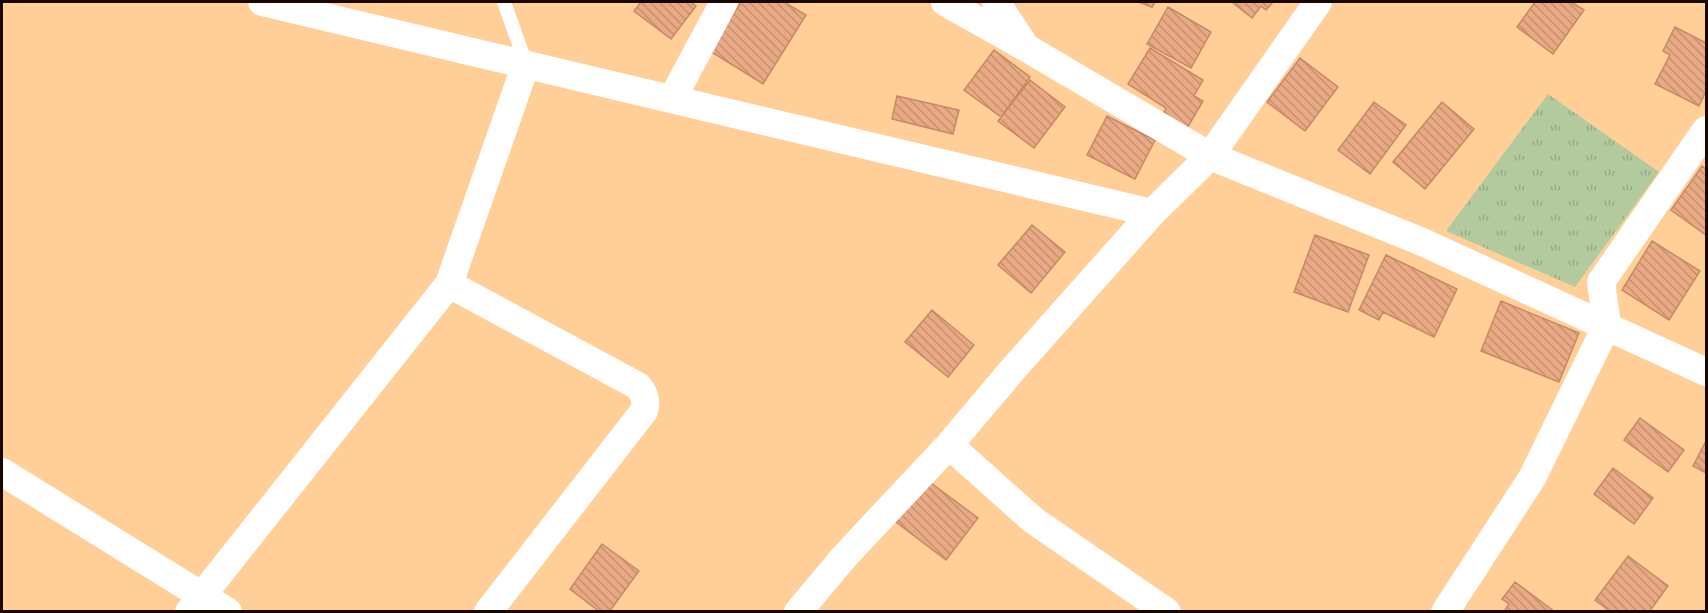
<svg xmlns="http://www.w3.org/2000/svg" width="1708" height="613" viewBox="0 0 1708 613" font-family="Helvetica,sans-serif">
  <style>
    .park { fill: url(#park-tufts) }
    .building { fill: url(#building-back-hatch); stroke: #c68965; stroke-width: 1.5 }
    .lines { fill: none; stroke-linecap: round; stroke-linejoin: round }
    .lane { stroke: #fff; stroke-width: 14 }
    .street { stroke: #fff; stroke-width: 28 }
  </style>
  <defs>
    <pattern id="park-tufts" width="24" height="20" patternUnits="userSpaceOnUse" patternTransform="scale(1.5)"><rect width="24" height="20" fill="#b2ca9e"/><path d="M3 7l-1-3M5 7V3M7 7l1-3M15 17l-1-3M17 17v-4M19 17l1-3" fill="none" stroke="#98ac86"/></pattern>
    <pattern id="building-back-hatch" width="6" height="6" patternUnits="userSpaceOnUse" patternTransform="scale(1.5)"><rect width="6" height="6" fill="#e9a984"/><path d="M-1 5l2 2M0 0l6 6M5-1l2 2" fill="none" stroke="#c79070"/></pattern>
  </defs>
  <rect width="100%" height="100%" fill="#ffcf97"/>
  <path class="park" d="M1548,94L1659,172L1575,287L1446,231Z"/>
  <path class="building" d="M641,2H690L696,6L671,39L634,11Z
    M741,2H784L806,15L763,84L710,51Z
    M1139,2H1155L1152,7Z
    M1232,2H1273L1266,10L1261,6L1252,18Z
    M1535,2H1571L1584,10L1553,54L1517,27Z
    M1168,7L1211,32L1191,68L1147,44Z
    M1675,27L1706,43V91L1699,106L1655,84L1670,55L1663,51Z
    M1150,48L1203,80L1194,96L1203,101L1186,130L1162,116L1166,108L1128,84Z
    M994,50L1030,77L1001,117L964,90Z
    M1300,58L1338,87L1305,131L1267,102Z
    M1030,80L1065,107L1034,148L998,121Z
    M897,96L959,110L953,134L892,119Z
    M1374,102L1406,125L1370,174L1338,150Z
    M1442,102L1474,129L1425,189L1393,162Z
    M1107,116L1155,140L1135,179L1087,155Z
    M1702,166L1706,169V235L1671,210Z
    M1032,225L1065,252L1031,293L998,265Z
    M1315,235L1369,255L1348,312L1294,292Z
    M1652,241L1700,271L1669,320L1622,290Z
    M1386,255L1457,289L1434,337L1383,312L1379,320L1359,310Z
    M1501,301L1579,333L1559,382L1481,351Z
    M932,310L974,345L948,377L905,342Z
    M1640,418L1684,450L1668,472L1624,440Z
    M1706,441V473L1693,466Z
    M1613,468L1653,498L1634,524L1594,494Z
    M927,480L978,518L946,560L896,522Z
    M602,544L639,571L609,612H600L570,589Z
    M1628,556L1668,586L1649,612H1611L1595,600Z
    M1515,582L1555,612H1504L1509,604L1502,599Z"/>
  <g class="lines">
    <path class="lane" d="M504,2L526,64"/>
    <path class="street" d="M262,2L1152,213
      M945,2L1025,47L1210,156L1420,241L1706,372
      M996,2L1023,43
      M672,99L724,2
      M449,284L638,386C645,394 647,401 644,411L488,612
      M949,445L1033,520L1167,612
      M2,472L228,612
      M189,612L449,284L526,64
      M798,612L844,557L949,445L1014,368L1152,213L1210,156L1318,2
      M1445,612L1532,478L1607,325L1601,282L1706,130"/>
  </g>
  <rect width="1708" height="613" fill="none" stroke="#170700" stroke-width="6"/>
</svg>
